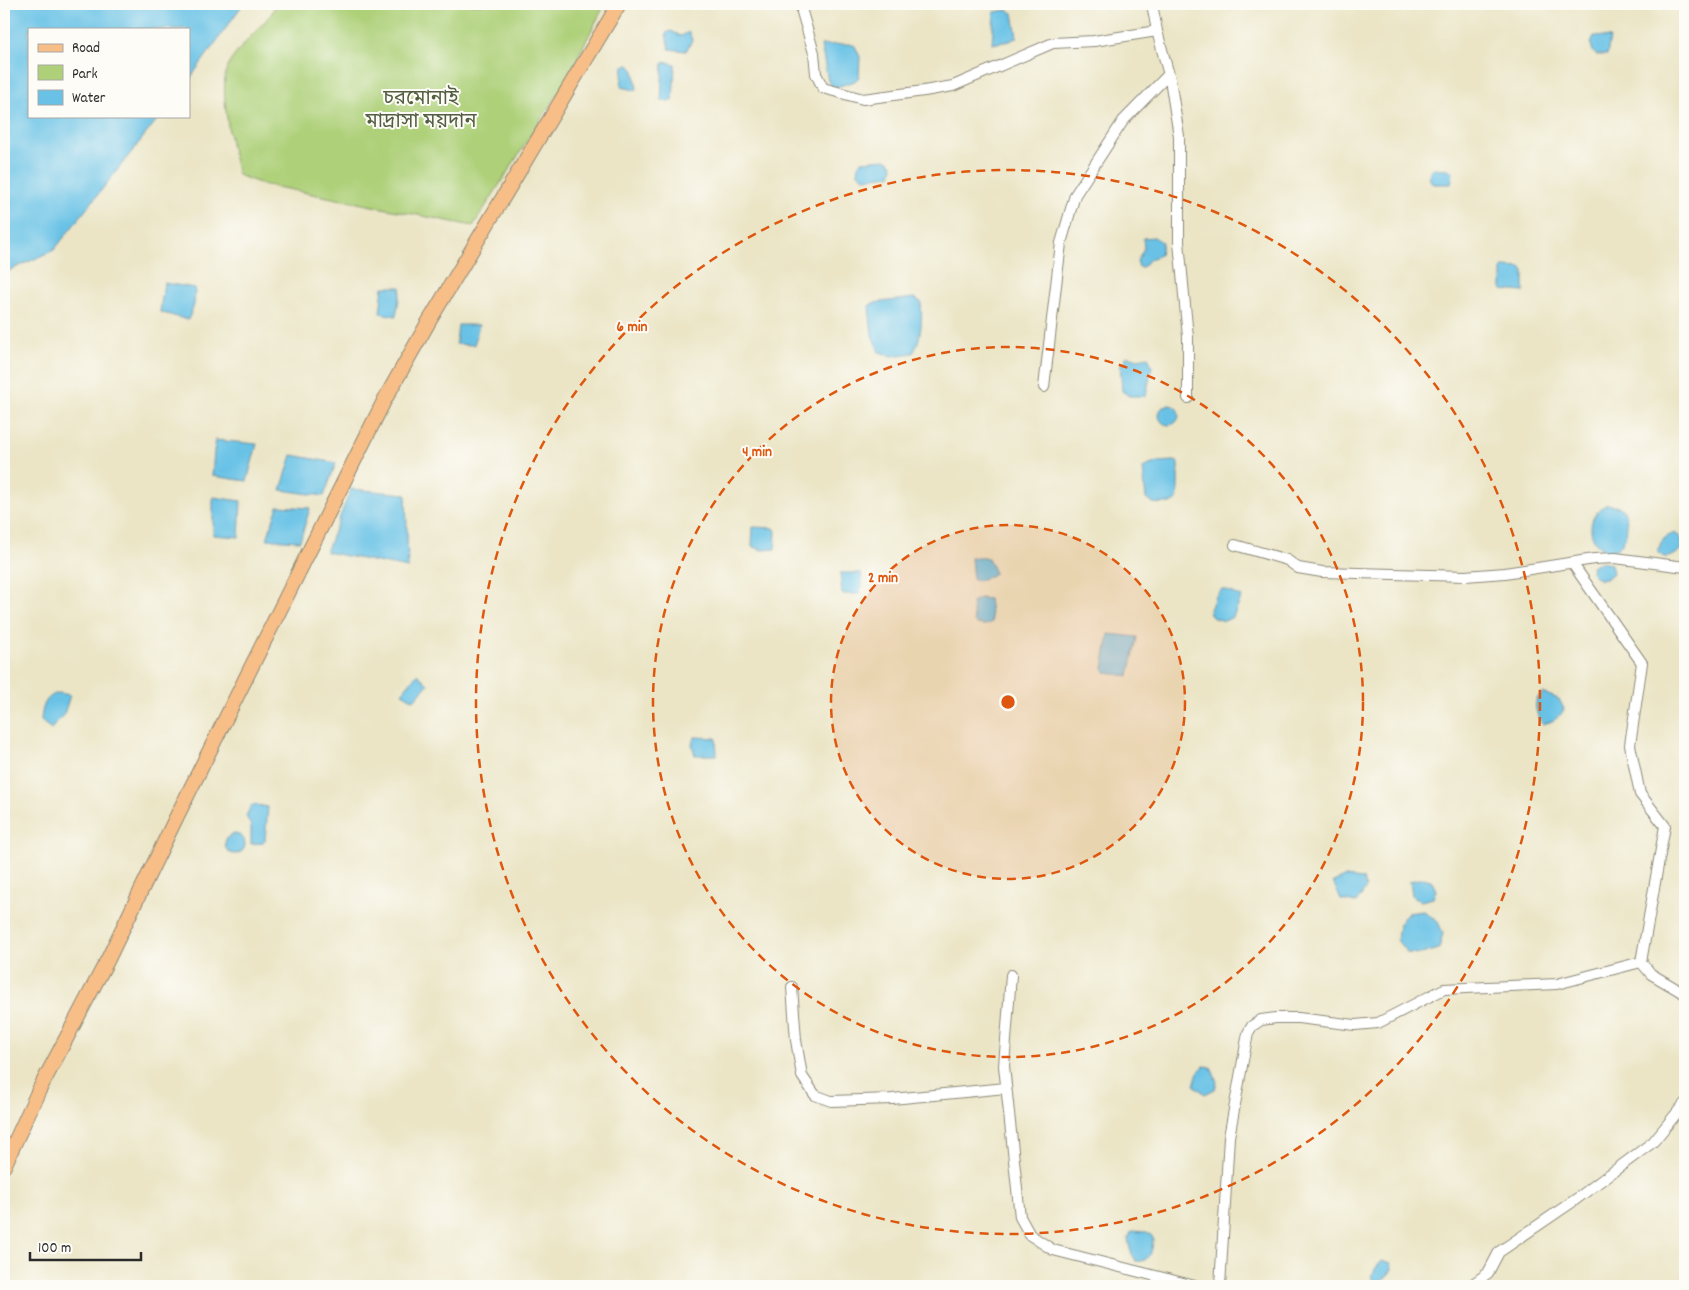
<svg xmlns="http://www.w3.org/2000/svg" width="1689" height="1290" viewBox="0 0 1689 1290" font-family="Dekko,'Noto Sans Bengali',sans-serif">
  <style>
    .green { fill: #add078; stroke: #6c7e52 }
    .water { fill: #69c2e6; stroke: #4a7688 }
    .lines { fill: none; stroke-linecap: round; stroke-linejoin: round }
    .minor-casing { stroke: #8b8878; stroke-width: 12 }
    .major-casing { stroke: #8b8878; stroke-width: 16 }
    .minor { stroke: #fff; stroke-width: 10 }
    .major { stroke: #f7be87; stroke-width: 14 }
    .ring { fill: none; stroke: #df570e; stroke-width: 2.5; stroke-dasharray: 9 6 }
    .labels { text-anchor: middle; stroke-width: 4; stroke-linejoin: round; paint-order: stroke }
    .park-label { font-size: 20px; fill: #525d42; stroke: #fdfcf7 }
    .centre { fill: #df570e; stroke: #fdfcf7; stroke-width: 2.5 }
    .ring-label { font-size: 15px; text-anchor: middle; font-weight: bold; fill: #df570e; stroke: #fdfcf7; stroke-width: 4; stroke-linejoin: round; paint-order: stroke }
  </style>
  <rect width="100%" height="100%" fill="#fdfcf7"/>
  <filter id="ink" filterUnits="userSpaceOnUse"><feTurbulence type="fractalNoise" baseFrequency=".02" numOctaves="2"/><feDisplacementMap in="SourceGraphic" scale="10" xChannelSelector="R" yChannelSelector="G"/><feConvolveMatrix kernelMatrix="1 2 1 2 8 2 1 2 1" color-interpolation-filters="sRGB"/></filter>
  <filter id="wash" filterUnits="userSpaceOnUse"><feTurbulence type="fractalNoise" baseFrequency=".0096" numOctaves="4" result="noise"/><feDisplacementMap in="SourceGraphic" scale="20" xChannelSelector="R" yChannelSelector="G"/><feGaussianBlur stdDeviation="1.12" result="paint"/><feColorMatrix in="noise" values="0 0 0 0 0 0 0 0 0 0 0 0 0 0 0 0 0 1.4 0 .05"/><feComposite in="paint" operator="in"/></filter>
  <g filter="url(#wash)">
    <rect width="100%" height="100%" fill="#ebe5c6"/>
    <path class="green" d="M276,4H605L565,82L473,226L262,184L238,175C232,152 219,88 227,68C233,53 261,27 272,13Z"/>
    <path class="water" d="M4,4H243L189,80V29H29V116H160L54,250L4,273Z
      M1007,10L1013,13L1017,37L1010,41L992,44L994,12Z
      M671,31L681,36L689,32L692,40L686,51L669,49L666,33Z
      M1594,36L1610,38L1607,55H1596L1593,52L1591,44Z
      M850,44L855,46L860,57L859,77L855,81L833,88L828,81L821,45Z
      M667,62L675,64L673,101H661L663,63Z
      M629,65L634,71L637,89L635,90L621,87L623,66Z
      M887,159L893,166L891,175L864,178L858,173L859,164L862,161Z
      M1433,168L1448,169L1453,172L1451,184H1433C1428,178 1428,174 1433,168Z
      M1154,237L1162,242L1160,255L1150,259L1143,267H1139L1137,261L1144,248L1143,238Z
      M1502,267L1522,268L1524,271V292L1502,290Z
      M164,283L195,288L194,305L188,320L160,312Z
      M383,287H401L396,316L380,313Z
      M914,298L921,302C922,318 922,339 913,353L892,356L879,352L872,335L869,306L873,303Z
      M458,325H479L474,345L456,344Z
      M1129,356L1138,359L1148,357L1152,366L1146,396H1129L1122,391L1120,364H1124L1126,357Z
      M1159 415a10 10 0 1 1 20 0a10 10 0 1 1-20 0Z
      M215,440L257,444L247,481L212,476Z
      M292,455L336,463L324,496L281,490Z
      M1174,461L1178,462C1178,468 1179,497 1176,501C1173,504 1169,503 1165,503C1157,504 1153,504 1146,499L1143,468L1157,462Z
      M351,489L406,494L408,568L326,552Z
      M213,497L241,501L239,537L213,535Z
      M1607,504C1612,505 1618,506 1622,509C1631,518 1627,543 1616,549C1613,551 1608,551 1605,551C1585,537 1587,516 1607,504Z
      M278,506L310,508L300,541L267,539Z
      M753,527L774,528L776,531L775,549L762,550L752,546Z
      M1675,533L1681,538L1682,548L1676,554L1666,558L1658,553C1660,540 1664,537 1675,533Z
      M971,558H988L995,573L982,580H973Z
      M1600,562L1611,564L1613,573L1606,579H1598L1591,572L1592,566Z
      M861,573L862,584L859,594H842L840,573Z
      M1222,589L1242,597L1233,617L1224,621L1212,617L1209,612L1215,597Z
      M980,598L989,599L992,622C986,626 980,626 974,622L972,602Z
      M1109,634L1137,637L1129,676L1106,673L1103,668Z
      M417,674L428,684L414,700L402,693Z
      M59,693L70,695L64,714L51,729L41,721C42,707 45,696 59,693Z
      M1543,693L1559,699L1564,709C1559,719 1552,722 1542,724C1536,714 1531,700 1543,693Z
      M695,737L716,738L717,755H695L692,744Z
      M257,805L268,807L265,840L262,843L251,844V826L246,816L251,806Z
      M225 844a10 10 0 1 1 20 0a10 10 0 1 1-20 0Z
      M1345,877L1363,879L1366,888L1356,903L1341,900L1333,882Z
      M1423,878L1431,880L1436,890L1433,898L1421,901L1412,895L1410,881Z
      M1424,911L1438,922L1443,933L1439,949L1421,954L1407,953L1397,940L1399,924L1407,913Z
      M1204,1066L1211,1067L1217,1082L1215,1089L1205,1094L1194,1085L1198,1072Z
      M1132,1231L1147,1232L1153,1237C1153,1249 1151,1263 1135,1261L1130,1249L1128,1238Z
      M1382,1260L1391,1263L1392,1269L1387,1277L1376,1282L1372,1278L1375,1269Z"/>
  </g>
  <g filter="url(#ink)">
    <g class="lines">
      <defs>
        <path id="minor" d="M803,4L802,12L814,53L816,74L823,88L863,99L924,91L953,86L1053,43L1094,41L1157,31
          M1152,4L1157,31L1170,79L1179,136V242L1188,337V398
          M1044,387L1061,243L1075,195L1123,121L1169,74
          M1235,545L1287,560L1298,568L1322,572L1465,576L1505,573L1594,559L1615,558L1685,567
          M1641,962L1651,974L1685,994
          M1011,975L1004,1066L1020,1217L1030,1235L1053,1250L1195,1286
          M792,987L796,1040L802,1076L815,1095L831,1101L892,1099L1006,1088
          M1220,1286L1229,1137L1248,1033L1252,1026L1261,1020L1276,1018H1298L1355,1025L1378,1023L1444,989L1557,984L1641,962L1665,826L1640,794L1630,745L1642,663L1572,563
          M1470,1286L1488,1273L1499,1252L1575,1200L1653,1142L1685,1103"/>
        <path id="major" d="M4,1166L38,1092L108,959L175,820L385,399L428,323L619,4"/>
      </defs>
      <use href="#minor" class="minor-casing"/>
      <use href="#major" class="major-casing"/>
      <use href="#minor" class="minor"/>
      <use href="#major" class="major"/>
    </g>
  </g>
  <circle cx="1008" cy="702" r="177" fill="#df570e" fill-opacity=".12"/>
  <g class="ring">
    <circle cx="1008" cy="702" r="177"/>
    <circle cx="1008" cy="702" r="355"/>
    <circle cx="1008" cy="702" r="532"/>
  </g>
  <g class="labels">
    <g class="park-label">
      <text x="421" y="104">চরমোনাই<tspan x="421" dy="23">মাদ্রাসা ময়দান</tspan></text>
    </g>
  </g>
  <circle cx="1008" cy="702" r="8" class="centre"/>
  <g class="ring-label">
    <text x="632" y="331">6 min</text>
    <text x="757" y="456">4 min</text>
    <text x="883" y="582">2 min</text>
  </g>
  <rect width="1689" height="1290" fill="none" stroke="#fdfcf7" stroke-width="20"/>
  <rect x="28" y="28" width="162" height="90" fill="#fdfcf7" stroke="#a9a8a5"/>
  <rect x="38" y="44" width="25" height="8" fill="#f7be87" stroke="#a9a8a5"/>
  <text x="72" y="52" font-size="15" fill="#2b2b2b">Road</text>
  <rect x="38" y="65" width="25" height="15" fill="#add078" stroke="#a9a8a5"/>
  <text x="72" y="78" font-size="15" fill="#2b2b2b">Park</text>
  <rect x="38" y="90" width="25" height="15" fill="#69c2e6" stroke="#a9a8a5"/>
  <text x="72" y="102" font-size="15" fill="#2b2b2b">Water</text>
  <path d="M30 1252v8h111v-8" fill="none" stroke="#2b2b2b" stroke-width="2.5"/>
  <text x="38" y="1252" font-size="15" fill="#2b2b2b" stroke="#fdfcf7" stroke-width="4" paint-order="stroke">100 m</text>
</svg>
